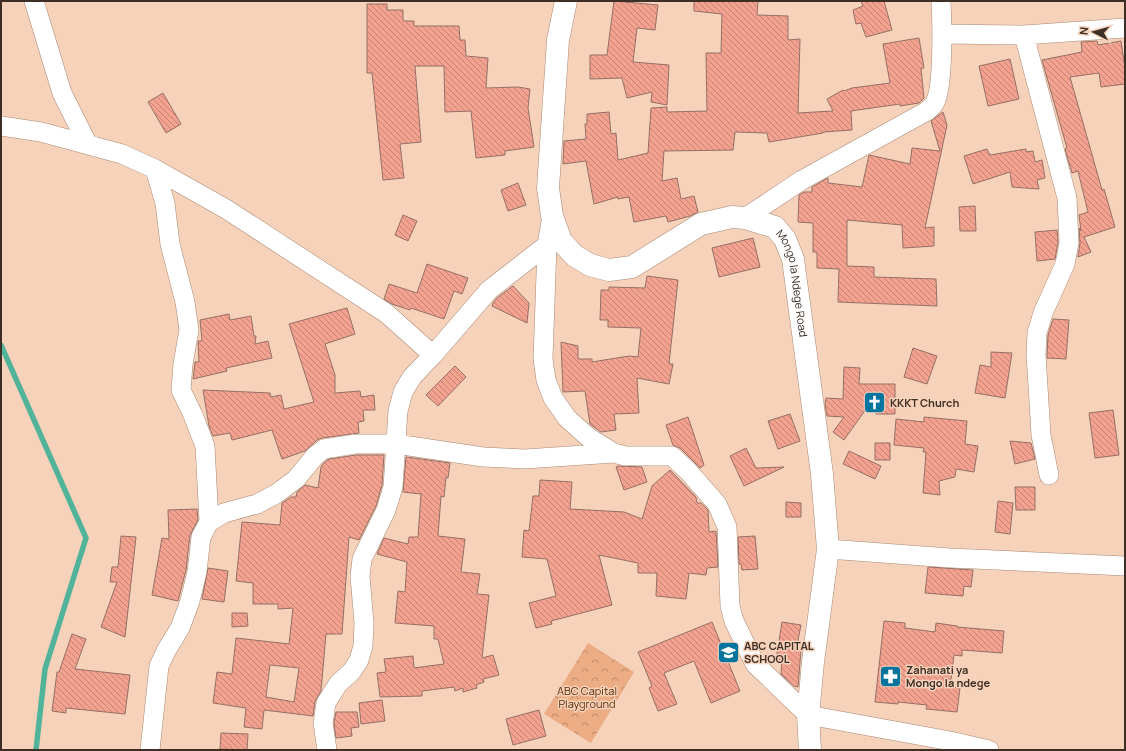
<svg xmlns="http://www.w3.org/2000/svg" width="1126" height="751" viewBox="0 0 1126 751" font-family="Manrope,sans-serif">
  <style>
    .park { fill: url(#park-crowns) }
    .lines { fill: none; stroke-linecap: round; stroke-linejoin: round }
    .stream { stroke: #51b399; stroke-width: 5.5 }
    .building { fill: url(#building-back-hatch); stroke: #956f66; fill-rule: evenodd }
    .minor-casing { stroke: #aa8873; stroke-width: 20 }
    .tertiary-casing { stroke: #aa8873; stroke-width: 23 }
    .minor { stroke: #fff; stroke-width: 19 }
    .tertiary { stroke: #fff; stroke-width: 22 }
    .labels { text-anchor: middle; stroke-width: 3; stroke-linejoin: round; paint-order: stroke }
    .street-label { font-size: 11px; fill: #3d2f26; stroke: #f6d2bb }
    .poi-label { font-size: 11px; font-weight: bold; fill: #3d2f26; stroke: #f6d2bb; text-anchor: start }
    .park-label { font-size: 11px; fill: #582c0a; stroke: #f6d2bb }
  </style>
  <defs>
    <pattern id="park-crowns" width="20" height="18" patternUnits="userSpaceOnUse"><rect width="20" height="18" fill="#ecac84"/><path d="M2 6a3 3 0 1 1 6 0M12 15a3 3 0 1 1 6 0" fill="none" stroke="#c08c6c"/></pattern>
    <pattern id="building-back-hatch" width="6" height="6" patternUnits="userSpaceOnUse"><rect width="6" height="6" fill="#f4a290"/><path d="M-1 5l2 2M0 0l6 6M5-1l2 2" fill="none" stroke="#c78475"/></pattern>
  </defs>
  <rect width="100%" height="100%" fill="#f6d2bb"/>
  <path class="park" d="M588,643L634,672L591,743L544,714Z"/>
  <g class="lines">
    <path class="stream" d="M1,345L86,538L45,669L36,750"/>
  </g>
  <path class="building" d="M614,1L658,5L655,30L637,28L633,62L669,65L667,105L651,102L652,92L627,98L622,78L590,79V55H607Z
    M694,1H758L757,15L788,16V40L800,39L798,113L833,111L827,99L843,90L844,91L852,88L890,83L883,44L919,38L924,68H921L924,98L919,103L900,106V104L851,111L852,130L823,132V133L769,142L767,133L735,132L733,150L664,151L662,181L677,178L681,199L694,196L698,212L690,216L668,222L666,216L634,222L629,197L618,199V197L594,204L586,161L563,164L564,141L586,139L585,124H587V114L609,112L611,134L616,133L618,160L648,153L651,108L667,107V112L707,111L706,53H721L722,14L694,11Z
    M861,1H884L892,30L866,37L861,23L856,24L853,10L863,6Z
    M367,4H387V10H403V21H414V26H459L460,40H465L466,56L488,58L486,88L518,87L530,89L528,108L534,147L505,151V155L476,158L471,111L445,112L444,66H415L421,142L400,144L404,178L383,180L372,73H367Z
    M1097,41L1098,45L1121,41L1125,68V84L1101,87L1099,73L1070,77L1102,190L1104,189L1115,227L1084,237L1091,252L1078,257L1080,243L1079,228L1081,231L1079,215L1088,212L1078,171L1072,173L1065,149L1067,148L1042,60L1082,52L1081,42Z
    M1010,59L1019,99L988,106L979,66Z
    M163,93L181,124L166,133L148,102Z
    M943,112L947,125L925,228L934,227V246L903,248L902,225L847,220V266L874,267V277L936,279L937,306L838,302L839,269L817,268V252H813V223L798,222L799,195L804,192H812V187L828,178V183L862,187L869,155L910,164L912,148L940,151L931,121Z
    M987,149L990,155L1026,149V152L1033,151L1035,162L1042,160L1045,178L1037,180L1039,189L1012,187L1010,172L973,184L964,156Z
    M518,183L526,205L508,211L501,190Z
    M975,206L976,231H960L959,207Z
    M403,215L417,221L408,241L395,235Z
    M1057,230L1058,242L1055,259L1037,261L1035,232Z
    M753,238L760,267L719,277L712,248Z
    M427,264L468,278L462,294L454,291L444,319L411,308L410,310L392,304L384,299L389,284L417,293Z
    M647,276L678,280L669,364H673L669,384L637,378L639,413L614,414L616,430L601,432L590,424L585,391L563,392L561,342L578,346V359H592V362L629,356L638,357L641,328L608,327V320H600L601,290H609V287L645,288Z
    M513,286L529,303L527,323L492,306L493,303L497,298Z
    M347,308L355,334L325,344L335,375V393L360,391L361,397L374,395L375,410H363L364,421L358,422L359,433L322,438L317,440L305,451L282,459L272,430L232,440L230,433L213,436L209,426L203,390L270,393L271,397L281,395L284,409L314,402L289,324Z
    M229,314L230,320L251,316L254,336H256L255,344L268,341L272,358L226,368L227,371L193,379L195,362H199L198,341H202L200,320Z
    M1053,319L1069,320L1066,359L1047,358L1048,335Z
    M913,348L937,356L927,384L904,377Z
    M991,352L1012,353L1005,398L975,393L980,365L991,367Z
    M455,366L466,377L438,406L426,395Z
    M844,367L860,368L859,384H895V414H876V395L844,440L833,432L844,417L827,416L825,404L826,398L843,399Z
    M1113,410L1119,455L1095,458L1089,413Z
    M790,414L800,441L778,449L768,421Z
    M688,417L704,465L700,468L680,448L673,445L666,425Z
    M924,417L967,421L965,444L978,446L974,472L956,469L955,477L939,481L940,495L923,493L926,452H923L924,448L894,445L896,419L924,422Z
    M1010,441L1031,443L1035,459L1015,464Z
    M875,443H890V460H875Z
    M746,448L756,468L784,467L744,486L730,456Z
    M849,451L881,466L875,479L843,464Z
    M356,455H384L382,485L376,506L359,540L349,537L342,634H326L321,691L315,701L313,716L264,710L262,729L244,727L246,708L213,703L217,672L232,674L236,638L289,644L293,608L278,609V604H253V583L236,581L242,522L280,525L282,503L291,497H296L297,492L305,485L318,488L321,467L323,464L329,459ZM270,665L299,668L294,702L266,697Z
    M406,457L450,463L448,478L446,477L444,497L441,496L438,536L465,539L461,572L480,574L477,594L489,595L482,658L493,655L499,675L483,679L484,682L476,685L477,688L463,692V688L455,691L454,687L422,691V696L380,697L377,673L386,672L384,659L413,656L414,668L444,664L438,639H434V626L395,623L398,591L405,592L407,562L377,554L384,538L408,544L409,537H418L421,494L403,492Z
    M619,466L642,467L647,482L624,490L616,467Z
    M670,470L696,497L697,503H701L708,510L709,532L716,531L718,567L707,568L706,575L689,573L686,599L656,596L657,573H638V563L599,555L612,605L551,621L552,624L536,628L529,603L556,596L547,559L522,557L524,530L529,531L533,496H539L540,480L572,482L570,509L624,512L642,519L652,486Z
    M1015,487H1035V510H1016Z
    M998,501L1013,503L1010,534L995,532Z
    M786,502L801,503V517H786Z
    M197,509L198,520L190,535L186,570L178,601L152,595L162,538L169,539L168,510Z
    M121,536L136,537L125,637L101,627L117,582H110L112,567H118Z
    M755,536L758,569L742,570L741,564H739L738,537Z
    M928,567L973,570L971,587L964,586L963,596L925,593Z
    M208,568L228,571L224,602L202,599Z
    M232,613H247L248,626L232,627Z
    M884,621L905,623V628L935,632L936,623L957,626V627L1004,631L1002,653L962,650V656L954,655L950,687L960,688L957,712L926,709L927,705L898,702V704L875,702Z
    M712,622L740,691L711,703L694,661L664,673L677,704L658,711L649,688L652,686L638,652Z
    M782,622L801,625L796,650H801L798,687L794,686L781,674L782,660H776Z
    M72,634L86,639L75,669L130,675L125,714L66,708V713L52,711L57,672H59Z
    M382,700L385,721L361,724L359,703Z
    M539,710L546,736L513,745L506,719Z
    M336,712H357L359,727L351,728L352,736L336,738L334,723Z
    M221,733L248,734L247,750L220,749Z"/>
  <g class="lines">
    <defs>
      <path id="minor" d="M34,1L62,93L88,145
        M942,34L1024,35L1125,28
        M1024,35L1067,198L1069,243L1065,264L1043,313L1037,333L1036,354L1041,435L1049,475
        M1,126L41,132L122,154L155,169L226,209L386,313L433,355
        M155,169L165,203L170,244L185,302L189,330L183,364L181,390L193,415L205,446L209,522
        M552,216L547,245L543,359L546,380L553,398L567,418L588,437L614,453L625,456H672L688,471L717,504L727,527L730,606L734,621L755,664L808,715L950,741L989,750
        M745,218L802,180L927,111C929,109 932,107 934,104C944,90 942,21 941,1
        M828,549L950,558L1125,566
        M150,750L159,666L166,651L180,628L190,601L197,572L201,537L209,522L224,513L257,504L276,494L296,479L315,456L324,449L355,444H396L483,457L525,459L614,453
        M327,750L323,723L326,703L338,684L352,671L359,660L363,646L364,623L360,576L362,559L386,510L393,487L398,411L403,392L412,377L433,355L489,290L547,245"/>
      <g id="tertiary">
        <path id="s1" d="M566,1L558,40L548,188L552,216L561,241L575,256L590,265L609,270L632,267L701,224L732,217L745,218L775,227L785,239L793,259L822,474L828,549L813,662L808,715L810,750"/>
      </g>
    </defs>
    <use href="#minor" class="minor-casing"/>
    <use href="#tertiary" class="tertiary-casing"/>
    <use href="#minor" class="minor"/>
    <use href="#tertiary" class="tertiary"/>
  </g>
  <defs>
    <symbol id="church-square" viewBox="-11 -11 22 22"><rect x="-9" y="-9" width="18" height="18" rx="4" fill="#03749e" stroke="#f6d2bb"/><path d="M-1.2-6h2.4v3.5h3.3v2.4h-3.3V6h-2.4V-.1h-3.3v-2.4h3.3Z" fill="#fff"/></symbol>
    <symbol id="school-square" viewBox="-11 -11 22 22"><rect x="-9" y="-9" width="18" height="18" rx="4" fill="#03749e" stroke="#f6d2bb"/><path d="M0-5L7-2L0 1L-7-2ZM-4 1L0 2.5L4 1V4Q0 6-4 4Z" fill="#fff"/></symbol>
    <symbol id="pharmacy-square" viewBox="-11 -11 22 22"><rect x="-9" y="-9" width="18" height="18" rx="4" fill="#03749e" stroke="#f6d2bb"/><path d="M-2-6h4v4h4v4h-4v4h-4v-4h-4v-4h4Z" fill="#fff"/></symbol>
  </defs>
  <g fill-rule="evenodd">
    <use href="#church-square" x="862" y="390" width="25" height="25"/>
    <use href="#school-square" x="716" y="640" width="25" height="25"/>
    <use href="#pharmacy-square" x="878" y="664" width="25" height="25"/>
  </g>
  <g class="labels">
    <g class="street-label">
      <text dy="4" stroke="none"><textPath href="#s1" startOffset="542">Mongo la Ndege Road</textPath></text>
    </g>
    <g class="poi-label">
      <text x="890" y="407">KKKT Church</text>
      <text x="744" y="650">ABC CAPITAL<tspan x="744" dy="13">SCHOOL</tspan></text>
      <text x="906" y="674">Zahanati ya<tspan x="906" dy="13">Mongo la ndege</tspan></text>
    </g>
    <g class="park-label">
      <text x="587" y="695">ABC Capital<tspan x="587" dy="13">Playground</tspan></text>
    </g>
  </g>
  <rect width="1126" height="751" fill="none" stroke="#3d2f26" stroke-width="4"/>
  <g transform="translate(1094 32) rotate(276)" stroke="#f6d2bb" stroke-width="3" paint-order="stroke">
  <path d="M0-3L7 15L0 10L-7 15Z" fill="#3d2f26"/>
  <text y="-6" font-size="11" font-weight="bold" text-anchor="middle" fill="#3d2f26">N</text>
  </g>
</svg>
